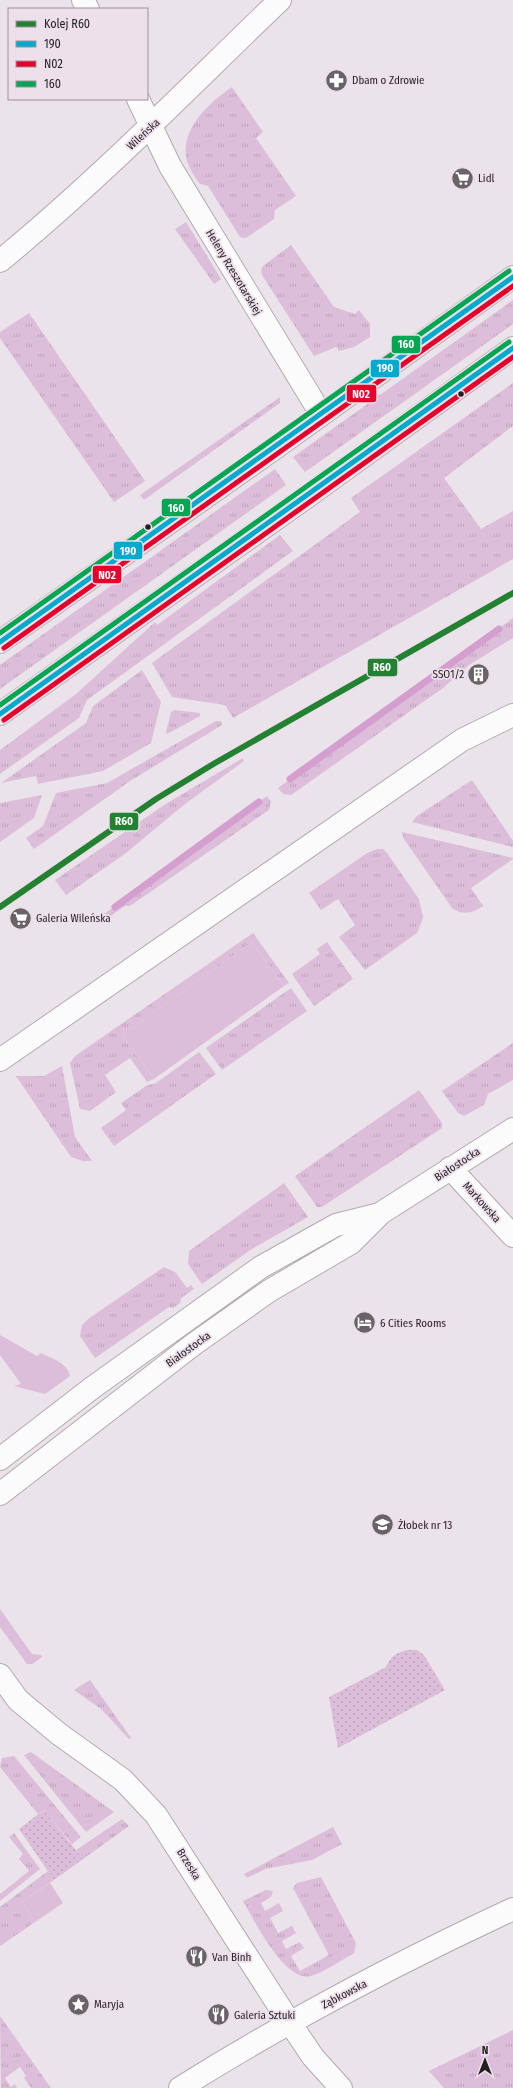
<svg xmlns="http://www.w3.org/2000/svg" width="513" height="2088" viewBox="0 0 513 2088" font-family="'Fira Sans Condensed',sans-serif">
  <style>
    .grass { fill: url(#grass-tufts) }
    .park { fill: url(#park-dots) }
    .garden { fill: #ddbeda }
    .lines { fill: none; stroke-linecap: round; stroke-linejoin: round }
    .stream { stroke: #d49fcf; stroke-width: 7 }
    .minor-casing { stroke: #b1abb0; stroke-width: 24 }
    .tertiary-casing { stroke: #b1abb0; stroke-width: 24 }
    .secondary-casing { stroke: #b1abb0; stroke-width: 24 }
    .minor { stroke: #fcfbfc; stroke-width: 22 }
    .tertiary { stroke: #fcfbfc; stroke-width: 22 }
    .secondary { stroke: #f9f6f8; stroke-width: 22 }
    .bus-1-casing { stroke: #ede0eb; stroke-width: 8 }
    .bus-2-casing { stroke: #ede0eb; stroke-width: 8 }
    .bus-3-casing { stroke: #ede0eb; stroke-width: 8 }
    .bus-1 { stroke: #00a9ce; stroke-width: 5 }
    .bus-2 { stroke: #e4002b; stroke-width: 5 }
    .bus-3 { stroke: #00a651; stroke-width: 5 }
    .rail-1-casing { stroke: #ede0eb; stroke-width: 9 }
    .rail-1 { stroke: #238132; stroke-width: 6 }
    .bus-dot { fill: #231e22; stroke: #ede0eb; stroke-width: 1.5 }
    .labels { text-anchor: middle; stroke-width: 3.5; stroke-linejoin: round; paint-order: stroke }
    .poi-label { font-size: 11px; fill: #231e22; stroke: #ede0eb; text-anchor: start }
    .street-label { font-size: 11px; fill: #231e22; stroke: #ede0eb }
    .line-badge { stroke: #ede0eb; stroke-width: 1.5 }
    .badge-label { font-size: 11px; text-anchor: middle; font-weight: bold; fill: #fff }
  </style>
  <defs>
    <pattern id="grass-tufts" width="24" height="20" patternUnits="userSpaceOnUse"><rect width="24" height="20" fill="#ddbeda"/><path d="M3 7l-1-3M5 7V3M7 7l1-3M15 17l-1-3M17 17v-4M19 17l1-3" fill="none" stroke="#bda3bb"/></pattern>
    <pattern id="park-dots" width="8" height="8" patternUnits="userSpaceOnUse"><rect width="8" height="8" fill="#ddbeda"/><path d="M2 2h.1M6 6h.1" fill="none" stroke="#bda3bb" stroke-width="1.8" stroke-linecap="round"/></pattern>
  </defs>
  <rect width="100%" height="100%" fill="#eae3e9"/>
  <path class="grass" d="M232,87L263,132L256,138L296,196L275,210L274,219L246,238L240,237L208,186L200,184C194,176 188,167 186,157C182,127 210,102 232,87Z
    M186,222L221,279L214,284L175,229Z
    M291,245L334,307L355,314L359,310L370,324V337L354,347L339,351L336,347L314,356L262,275L261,270L263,266Z
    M513,300V324L305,472L293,457Z
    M29,313L145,481L114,502L0,338V332Z
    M513,383V426L444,478L481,529L513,511V559L233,718L225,705L172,697L152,663L360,512L351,498Z
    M280,397V403L144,500L140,495Z
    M275,469L286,485L0,689V665Z
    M280,535L293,551L87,700L79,718L0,774V750L76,694L155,622L157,625Z
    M513,618V638L469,665L443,688L291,795L283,794L278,788Z
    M142,670L161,702L151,743L103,771L38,784L36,776L1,783L86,723L93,706Z
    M175,710L200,713V716L167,734L166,732L171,712Z
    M216,721H221L222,725L130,781L34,849L26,838L43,826L56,793L107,783Z
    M243,758L244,761L185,804L126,853L66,895L55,880L164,805Z
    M472,780L513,841V847L412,822L417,816Z
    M42,795L34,818L0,842V803Z
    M267,796L271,801L269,810L130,906L126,905L109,917L97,919Z
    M402,832L513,858V859L471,888L483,906C473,913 463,916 452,908L404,839Z
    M377,849H383L387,853L419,899L423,918L417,933L365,970L339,937L355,925L338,899L321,910L309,893L367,853Z
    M253,933L289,983L284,986L252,942L122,1035L154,1079L147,1082L130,1058L105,1075L116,1092L90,1111L80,1109L70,1063L75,1056Z
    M327,942L353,979L314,1006L292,974L320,954L317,949Z
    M291,988L307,1011L222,1070L206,1048Z
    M513,1043V1080L488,1094L484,1105L464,1116L458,1113L442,1091Z
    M199,1052L216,1074L114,1146L101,1128L126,1110L121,1103L146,1086L156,1083Z
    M62,1066L75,1137L92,1161H83L71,1157L16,1076H44Z
    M419,1090L442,1123V1128L322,1207H317L295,1176Z
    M284,1183L308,1217L252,1249L202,1284L188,1264L189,1251Z
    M164,1267L175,1272L187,1288L191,1285L194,1289L181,1298L180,1303L173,1308L169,1307L95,1358L80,1336L82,1325L88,1319Z
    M90,1680L131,1738L129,1739L101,1709L74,1690Z
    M31,1752L114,1812L86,1832L24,1755Z
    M14,1756L81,1837L72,1844L44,1810L38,1814L0,1767L2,1758Z
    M122,1819L129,1826L83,1859L76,1850Z
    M333,1827L342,1844L312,1860L265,1869L247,1878L244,1874Z
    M14,1833L40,1869L0,1901V1894L29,1871L19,1859L23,1854L9,1837Z
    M48,1871L54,1880L22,1902L35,1922L0,1946V1907Z
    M321,1877L356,1943L354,1953C342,1960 324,1972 311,1976C285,1983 254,1920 243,1901L266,1890L273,1891L271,1897L261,1903L265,1911L279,1903L283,1911L270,1918L278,1933L292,1926L296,1933L282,1941L286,1949L300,1942L304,1948L291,1956L300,1971L329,1955L293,1888L297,1883Z
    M0,2016L51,2088H31L24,2078L26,2076L20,2067L5,2078L11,2087L15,2084L17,2088H1Z
    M513,2030V2088H444L429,2071Z"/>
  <path class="park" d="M407,1650H417L424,1655L445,1690L338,1748L329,1697L386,1667C391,1656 396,1653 407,1650Z
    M44,1810L83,1859L54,1880L19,1829Z"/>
  <path class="garden" d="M252,942L284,986L154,1079L122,1035Z
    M0,1335L37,1356L41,1353C51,1358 68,1363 70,1376L45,1394L14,1386L21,1384L0,1355Z
    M0,1609L32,1654L41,1655L42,1657L32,1664H27L0,1627Z
    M50,1883L63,1903L35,1922L22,1902Z"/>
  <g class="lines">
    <path class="stream" d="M290,779L499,629
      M115,907L259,802"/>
    <defs>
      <path id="minor" d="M83,0L88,9
        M138,99L170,166L321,414
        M0,261C99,180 188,88 280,0
        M0,1060L462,740L513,715
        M450,1168L513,1236
        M0,1459L92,1388L261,1267L336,1225L380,1214
        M0,1494L194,1344L269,1291L351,1243L381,1213L513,1129
        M0,1675L18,1700L59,1734L123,1780L156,1815L290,2023L313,2057L341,2088"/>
      <path id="tertiary" d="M180,2088C287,2021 399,1962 513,1909"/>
      <path id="secondary" d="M0,642L275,448L513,277
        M0,714L308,496L513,348"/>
    </defs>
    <use href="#minor" class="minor-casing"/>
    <use href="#tertiary" class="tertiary-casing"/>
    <use href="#secondary" class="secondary-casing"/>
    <use href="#minor" class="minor"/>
    <use href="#tertiary" class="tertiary"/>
    <use href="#secondary" class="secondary"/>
    <defs>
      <path id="bus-1" d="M0,642L513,277
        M0,714L513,348"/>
      <path id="bus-2" d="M4,648L513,286
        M4,720L513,357"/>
      <path id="bus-3" d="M0,633L509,271
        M0,705L509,342"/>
    </defs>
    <use href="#bus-1" class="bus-1-casing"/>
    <use href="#bus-2" class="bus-2-casing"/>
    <use href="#bus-3" class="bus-3-casing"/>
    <use href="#bus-1" class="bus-1"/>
    <use href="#bus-2" class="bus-2"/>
    <use href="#bus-3" class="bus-3"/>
    <defs>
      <path id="rail-1" d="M0,907L156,799L215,763L513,593"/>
    </defs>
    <use href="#rail-1" class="rail-1-casing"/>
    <use href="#rail-1" class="rail-1"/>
  </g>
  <defs>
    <symbol id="pharmacy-disc" viewBox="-11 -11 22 22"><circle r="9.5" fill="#696368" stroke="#ede0eb"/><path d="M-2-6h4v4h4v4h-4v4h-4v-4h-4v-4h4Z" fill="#fff"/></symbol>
    <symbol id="supermarket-disc" viewBox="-11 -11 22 22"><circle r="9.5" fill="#696368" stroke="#ede0eb"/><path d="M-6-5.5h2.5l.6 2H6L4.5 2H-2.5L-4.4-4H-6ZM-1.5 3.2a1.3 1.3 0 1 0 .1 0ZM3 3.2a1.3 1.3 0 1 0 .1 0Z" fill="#fff"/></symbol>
    <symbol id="building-disc" viewBox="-11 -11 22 22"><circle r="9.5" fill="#696368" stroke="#ede0eb"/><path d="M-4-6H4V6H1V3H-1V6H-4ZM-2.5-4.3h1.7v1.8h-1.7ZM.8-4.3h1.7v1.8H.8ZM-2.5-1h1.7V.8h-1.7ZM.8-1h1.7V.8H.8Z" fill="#fff"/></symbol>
    <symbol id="hotel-disc" viewBox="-11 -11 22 22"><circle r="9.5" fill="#696368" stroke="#ede0eb"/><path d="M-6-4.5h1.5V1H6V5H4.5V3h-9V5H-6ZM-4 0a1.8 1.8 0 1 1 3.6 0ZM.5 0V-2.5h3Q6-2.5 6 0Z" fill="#fff"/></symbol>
    <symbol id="school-disc" viewBox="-11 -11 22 22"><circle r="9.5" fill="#696368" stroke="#ede0eb"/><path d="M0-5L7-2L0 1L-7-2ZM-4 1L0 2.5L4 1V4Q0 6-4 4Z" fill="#fff"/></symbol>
    <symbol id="restaurant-disc" viewBox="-11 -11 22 22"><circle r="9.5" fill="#696368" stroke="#ede0eb"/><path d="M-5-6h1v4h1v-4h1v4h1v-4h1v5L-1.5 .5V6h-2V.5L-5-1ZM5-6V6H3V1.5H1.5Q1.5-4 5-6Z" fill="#fff"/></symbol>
    <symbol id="sight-disc" viewBox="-11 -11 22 22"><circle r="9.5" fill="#696368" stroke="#ede0eb"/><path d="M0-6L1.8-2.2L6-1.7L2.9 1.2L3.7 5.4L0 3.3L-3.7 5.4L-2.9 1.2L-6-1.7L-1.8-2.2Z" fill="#fff"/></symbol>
  </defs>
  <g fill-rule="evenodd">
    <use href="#pharmacy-disc" x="324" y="68" width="25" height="25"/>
    <use href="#supermarket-disc" x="450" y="166" width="25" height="25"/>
    <use href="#building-disc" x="466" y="662" width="25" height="25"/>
    <use href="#supermarket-disc" x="8" y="906" width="25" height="25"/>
    <use href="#hotel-disc" x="352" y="1310" width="25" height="25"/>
    <use href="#school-disc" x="370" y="1512" width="25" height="25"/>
    <use href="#restaurant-disc" x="184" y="1944" width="25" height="25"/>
    <use href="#sight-disc" x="66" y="1992" width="25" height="25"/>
    <use href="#restaurant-disc" x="206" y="2002" width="25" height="25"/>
  </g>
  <g class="bus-dot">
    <circle cx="461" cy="394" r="3.5"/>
    <circle cx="148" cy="527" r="3.5"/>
  </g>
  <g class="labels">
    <g class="poi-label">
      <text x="352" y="84">Dbam o Zdrowie</text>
      <text x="478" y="182">Lidl</text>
      <text x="464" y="678" text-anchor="end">SSO1/2</text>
      <text x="36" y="922">Galeria Wileńska</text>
      <text x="380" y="1327">6 Cities Rooms</text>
      <text x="398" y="1529">Żłobek nr 13</text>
      <text x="212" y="1961">Van Binh</text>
      <text x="94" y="2008">Maryja</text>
      <text x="234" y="2019">Galeria Sztuki</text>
    </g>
    <g class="street-label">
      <text transform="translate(143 134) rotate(-43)" y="4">Wileńska</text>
      <text transform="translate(234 272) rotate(59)" y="4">Heleny Rzeszotarskiej</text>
      <text transform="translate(457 1164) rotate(-33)" y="4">Białostocka</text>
      <text transform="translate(482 1202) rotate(48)" y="4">Markowska</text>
      <text transform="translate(188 1349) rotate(-36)" y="4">Białostocka</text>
      <text transform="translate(189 1864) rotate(58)" y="4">Brzeska</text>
      <text transform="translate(344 1994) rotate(-28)" y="4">Ząbkowska</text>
    </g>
  </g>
  <g class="line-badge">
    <rect x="391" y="335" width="30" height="19" rx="4" fill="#00a651"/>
    <rect x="370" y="359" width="30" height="19" rx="4" fill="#00a9ce"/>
    <rect x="346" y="384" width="31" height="19" rx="4" fill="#e4002b"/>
    <rect x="161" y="498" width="30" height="19" rx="4" fill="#00a651"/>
    <rect x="113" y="541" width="30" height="19" rx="4" fill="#00a9ce"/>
    <rect x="92" y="565" width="30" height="19" rx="4" fill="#e4002b"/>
    <rect x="367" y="658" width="31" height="19" rx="4" fill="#238132"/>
    <rect x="109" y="812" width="30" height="19" rx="4" fill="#238132"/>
  </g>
  <g class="badge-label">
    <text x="406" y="348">160</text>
    <text x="385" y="372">190</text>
    <text x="361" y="398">N02</text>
    <text x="176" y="512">160</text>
    <text x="128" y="555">190</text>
    <text x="107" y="579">N02</text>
    <text x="382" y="671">R60</text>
    <text x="124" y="825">R60</text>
  </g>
  <rect x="8" y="8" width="140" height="92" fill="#ede0eb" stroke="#9c929b"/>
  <rect x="16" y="21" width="20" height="6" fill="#238132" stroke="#9c929b"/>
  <text x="44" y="28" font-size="12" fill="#231e22">Kolej R60</text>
  <rect x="16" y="41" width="20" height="6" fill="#00a9ce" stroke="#9c929b"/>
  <text x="44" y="48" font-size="12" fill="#231e22">190</text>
  <rect x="16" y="61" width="20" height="6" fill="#e4002b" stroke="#9c929b"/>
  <text x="44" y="68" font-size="12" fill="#231e22">N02</text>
  <rect x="16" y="81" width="20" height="6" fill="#00a651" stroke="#9c929b"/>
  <text x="44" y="88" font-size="12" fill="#231e22">160</text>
  <g transform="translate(485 2060)" stroke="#ede0eb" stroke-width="3" paint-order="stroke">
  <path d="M0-3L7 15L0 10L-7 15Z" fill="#231e22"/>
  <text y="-6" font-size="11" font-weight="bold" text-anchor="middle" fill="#231e22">N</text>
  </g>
</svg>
